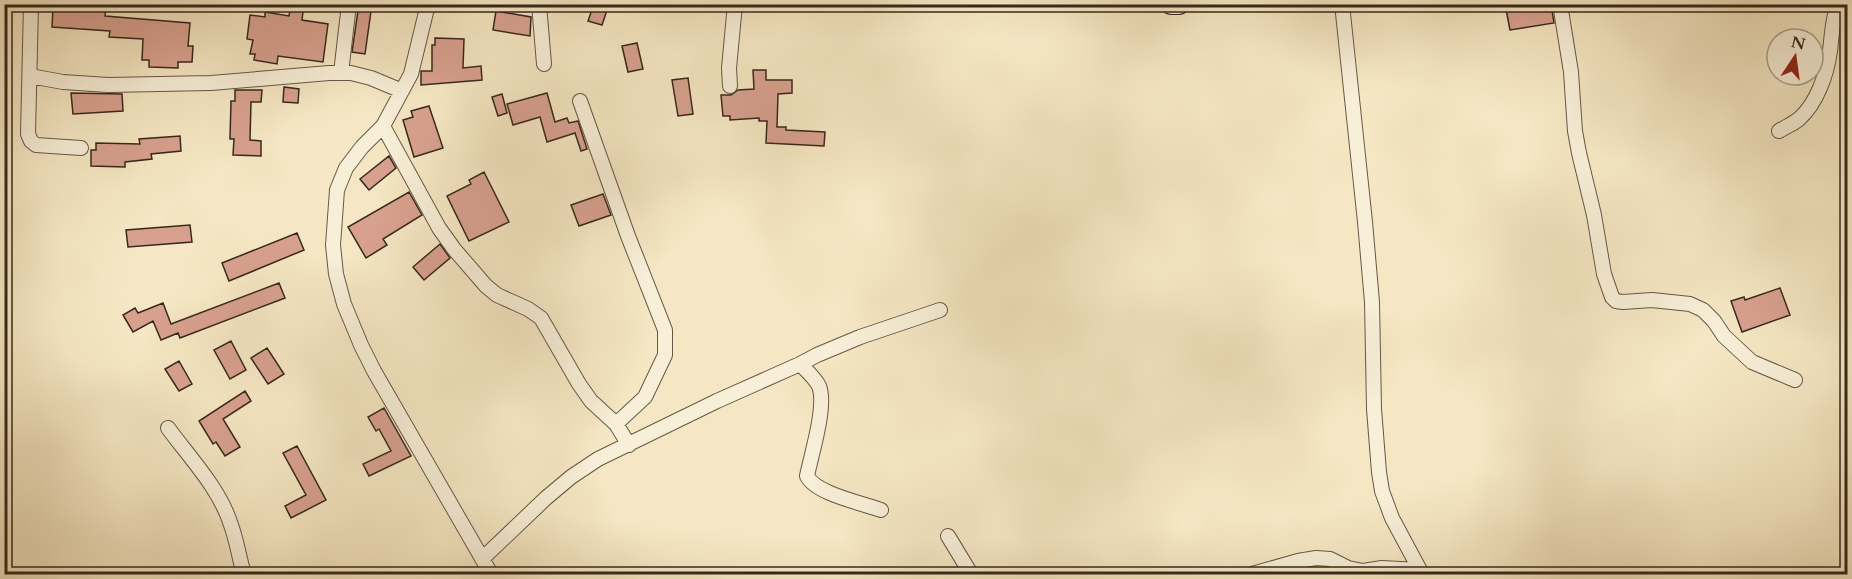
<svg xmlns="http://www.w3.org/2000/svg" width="1852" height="579" viewBox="0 0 1852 579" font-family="Cardo,serif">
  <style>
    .building { fill: #d8a18f; stroke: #37281c; stroke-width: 1.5 }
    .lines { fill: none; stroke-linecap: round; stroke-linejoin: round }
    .minor-casing { stroke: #665846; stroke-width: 16 }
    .secondary-casing { stroke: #37281c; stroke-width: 22 }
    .minor { stroke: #f8efd8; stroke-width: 14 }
    .secondary { stroke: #f8efd8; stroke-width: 20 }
  </style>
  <rect width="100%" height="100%" fill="#f5e7c3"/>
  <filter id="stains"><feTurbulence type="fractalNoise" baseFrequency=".00333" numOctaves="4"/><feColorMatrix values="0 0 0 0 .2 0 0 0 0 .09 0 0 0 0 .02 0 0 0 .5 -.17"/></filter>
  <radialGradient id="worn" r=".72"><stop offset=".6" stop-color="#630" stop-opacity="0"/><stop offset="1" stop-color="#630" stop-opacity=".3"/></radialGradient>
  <path class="building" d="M89,4H106L105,16L190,23L188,46H193L192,62H178V68L149,67V60H142L143,39L109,37L110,31L52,27L53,7L89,10Z
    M291,4H304L302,20L328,24L323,62L278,56L277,64L254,60L255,54H250L253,40L247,39L250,15L265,17V12L289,16Z
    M359,4H372L365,54L352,52Z
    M594,4H609L602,25L588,21Z
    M1505,4H1551L1554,23L1510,30Z
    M496,11L531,17L530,36L493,30Z
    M435,38L464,39L463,68L481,66L482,80L421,85V71H432V45H435Z
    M637,43L643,69L628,72L622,46Z
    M753,70H766V80H792V93L778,94L777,127H786V130L825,132L824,146L766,143L767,121H759V118L730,120V116H723L721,95H731L738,90L754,89Z
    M688,78L693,114L678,116L672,80Z
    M284,87L299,89L298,103L283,102Z
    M235,90H262L261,102H251L250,140L261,141V156L233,155L234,139H230L231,101H235Z
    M71,93L122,94L123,111L73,114Z
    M547,93L555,122L567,118L569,123L578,121L587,149L581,151L575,133L547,142L540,117L513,125L507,104Z
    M502,94L507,113L498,116L492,97Z
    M429,106L443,148L414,157L403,120L413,117L411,111Z
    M180,136L181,151L151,154L152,159L125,162V167L91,166V150H96V143L140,144L139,139Z
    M389,156L396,168L369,190L360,179Z
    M484,172L509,222L469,241L447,196L471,184L469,180Z
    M409,192L422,215L383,239L387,245L366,258L348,227Z
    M603,194L611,215L579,226L571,205Z
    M190,225L192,242L128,247L126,230Z
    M297,233L304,250L229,281L222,263Z
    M440,244L450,258L424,280L413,267Z
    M279,283L285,298L180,338L178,333L161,340L153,321L133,332L123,315L135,308L138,313L163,303L171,324Z
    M1780,288L1790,315L1742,332L1731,301L1744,297L1745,300Z
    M231,341L246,370L230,379L214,350Z
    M267,348L284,374L268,384L251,358Z
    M179,361L192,384L179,391L165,369Z
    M245,391L251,401L223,419L240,447L225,456L216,442L213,444L199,421Z
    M384,408L411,456L369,476L363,464L391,451L379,429L376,431L368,417Z
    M297,446L326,500L291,518L285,506L306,495L283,453Z"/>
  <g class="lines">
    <defs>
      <path id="minor" d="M31,4L28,134L31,141L36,145L81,148
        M428,4L411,74L383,126L362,147L346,168L337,190L333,245L336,274L344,304L361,345L374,371L491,574
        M539,4L544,64
        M1342,4L1365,222L1372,302L1374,409L1379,472L1382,491L1392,518L1422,574
        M1560,4L1571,72L1575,131L1579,153L1594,215L1604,274L1612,297L1616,301L1623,302L1652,300L1690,304L1703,310L1714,321L1724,336L1752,362L1795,380
        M341,73L349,4
        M30,76L63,82L108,85L211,83L329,73H351L371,78L402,91
        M730,86L729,68L735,4
        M580,101L628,236L665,330V355L645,397L616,424
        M383,126L439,228L454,249L486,286L497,295L528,309L541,318L579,384L591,401L616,424L629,445
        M1779,131C1785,127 1793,124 1799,119C1817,103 1827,74 1830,51C1832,35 1832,20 1838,4
        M800,364C807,371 815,378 819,386C827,406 811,455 807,476C816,494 862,503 881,510
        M168,428C190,458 220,489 231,525C237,541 239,558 244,574
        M948,536L971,574
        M482,559L546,498L571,477L598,459L717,401L800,364L817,355L860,337L940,310
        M1252,574L1298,561L1316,558L1330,559L1348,568L1363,571L1382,568L1419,570"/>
      <path id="secondary" d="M1171,4H1179"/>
    </defs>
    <use href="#minor" class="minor-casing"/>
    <use href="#secondary" class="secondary-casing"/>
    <use href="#minor" class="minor"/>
    <use href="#secondary" class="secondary"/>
  </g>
  <rect width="1852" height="579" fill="none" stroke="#f5e7c3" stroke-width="24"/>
  <rect x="6" y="6" width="1840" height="567" fill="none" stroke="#37281c" stroke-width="3"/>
  <rect x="12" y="12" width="1828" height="555" fill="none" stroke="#37281c" stroke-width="1.5"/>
  <g transform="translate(1795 57) rotate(13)"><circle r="28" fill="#f8efd8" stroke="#ab9f8d" stroke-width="1.5"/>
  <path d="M0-4.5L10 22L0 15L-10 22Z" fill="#8f2418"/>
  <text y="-9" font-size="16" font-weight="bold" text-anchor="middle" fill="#37281c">N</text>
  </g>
  <rect width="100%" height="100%" filter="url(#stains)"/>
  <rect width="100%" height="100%" fill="url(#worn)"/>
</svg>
